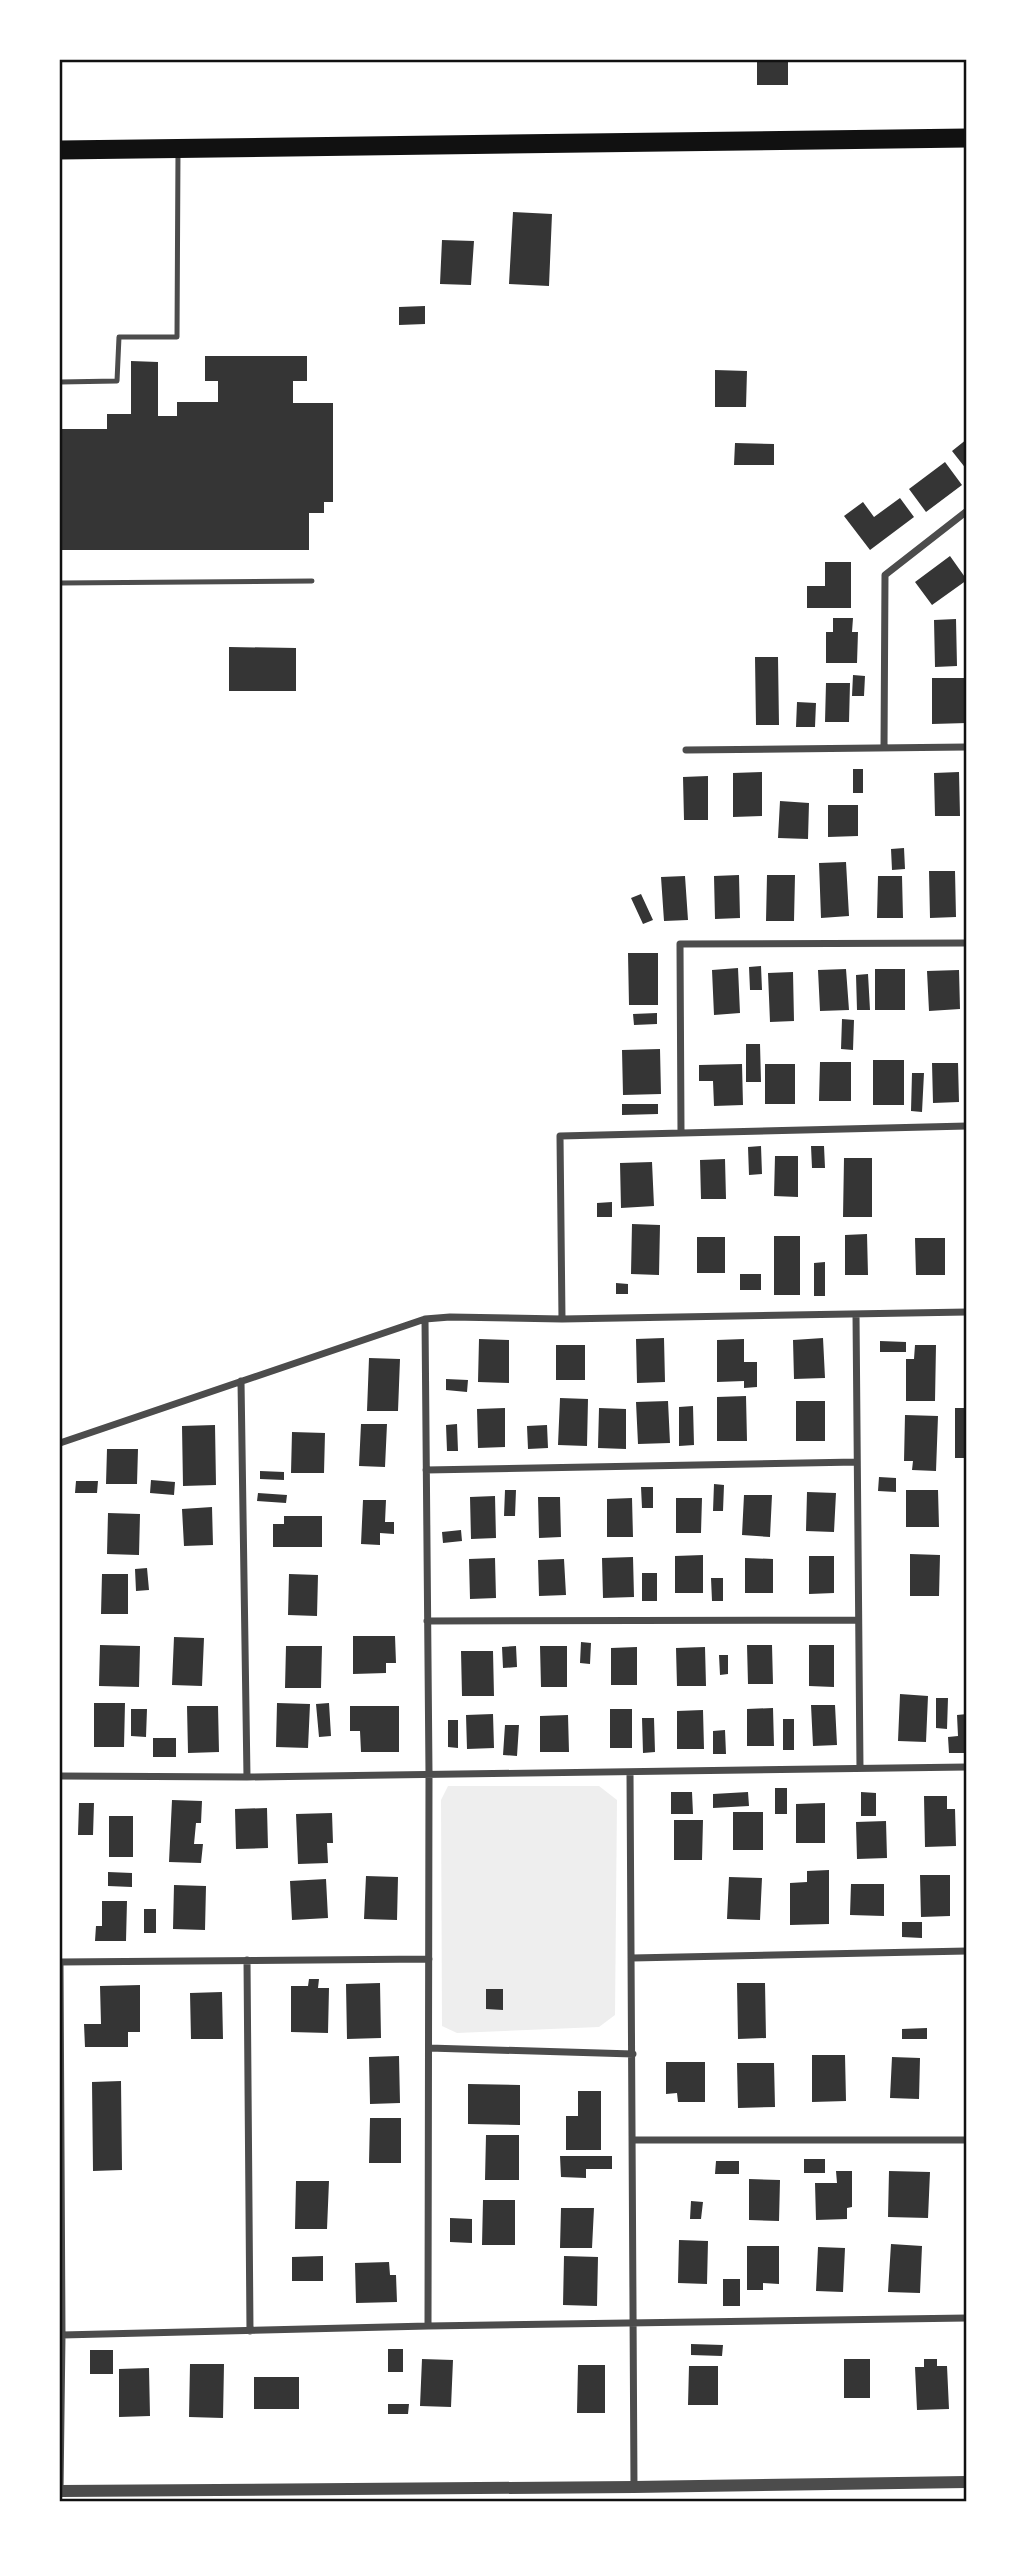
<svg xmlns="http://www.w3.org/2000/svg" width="1026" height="2561" viewBox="0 0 1026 2561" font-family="'Golos Text',sans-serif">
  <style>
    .green { fill: #eee }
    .building { fill: #353535 }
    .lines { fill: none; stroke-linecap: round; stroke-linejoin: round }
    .service { stroke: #4c4c4c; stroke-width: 5 }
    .minor { stroke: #4c4c4c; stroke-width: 7 }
    .tertiary { stroke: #4c4c4c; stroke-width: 12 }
    .trunk { stroke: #111; stroke-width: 19 }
    .neatline { fill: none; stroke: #111; stroke-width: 2.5 }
  </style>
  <rect width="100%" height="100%" fill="#fff"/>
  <path class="green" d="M448,1786H599L617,1800L615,2015L599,2027L457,2033L442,2026L441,1800Z"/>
  <path class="building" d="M757,60H788V85H757Z
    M513,212L552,214L549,286L509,284Z
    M442,240L474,241L471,285L440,284Z
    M425,306V324L399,325V307Z
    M205,356H307V381H293V403H333V502H324V513H309V550H60V429H107V414H131V361L158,362V416H177V402H218V381H205Z
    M715,370L747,371L746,407H715Z
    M967,439V470L952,451Z
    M735,443L774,444V465H734Z
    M945,462L962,485L926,512L909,489Z
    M900,498L914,517L870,550L844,516L863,502L874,517Z
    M950,556L967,580L932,605L915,582Z
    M825,562H851V608H807V586H825Z
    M833,618H853L852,632H858L857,663H826V632H833Z
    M956,619L957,666L935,667L934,620Z
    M229,647L296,648V691H229Z
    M755,657H778L779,725H756Z
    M853,675L865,676L864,696H852Z
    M932,678H967V723L932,724Z
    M826,683H850L849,722H825Z
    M797,702L816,703L815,727H796Z
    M853,769H863V793H853Z
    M762,772V816L733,817V773Z
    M959,772L960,816H935L934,773Z
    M708,776V820H684L683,777Z
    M780,801L809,803L808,839L778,838Z
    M828,805H858V836L828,837Z
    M904,848L905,869L892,870L891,849Z
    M846,862L849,916L821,918L819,863Z
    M929,871H955L956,917L930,918Z
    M739,875L740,918L715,919L714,876Z
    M767,875H795L794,921H766Z
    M685,876L688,920L664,921L661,877Z
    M878,876H902L903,918H877Z
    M641,894L653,920L643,924L631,898Z
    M628,953H658V1005H629Z
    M761,966L762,990H750L749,967Z
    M738,968L740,1013L714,1015L712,970Z
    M846,969L849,1010L820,1011L818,970Z
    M875,969H905V1010H875Z
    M959,970L960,1009L929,1011L927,971Z
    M793,972L794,1021L770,1022L768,973Z
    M868,974L870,1010H857L856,975Z
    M657,1013V1024L634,1025L633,1014Z
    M842,1019L854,1020L853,1050L841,1049Z
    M746,1044H760L761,1082H746Z
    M660,1049L661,1094L623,1095L622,1050Z
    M873,1060H904V1105H873Z
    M820,1062H851V1101H819Z
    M932,1063H958L959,1102L933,1103Z
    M742,1064L743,1105L714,1106L713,1081H699V1065Z
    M765,1064H795V1104H765Z
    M912,1073H924L922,1112L911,1111Z
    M622,1104H658V1114L622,1115Z
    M761,1146L762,1174L749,1175L748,1147Z
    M811,1146H824L825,1168H812Z
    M775,1156H798V1197L774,1196Z
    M844,1158H872V1217H843Z
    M725,1159L726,1199H701L700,1160Z
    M652,1162L654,1206L621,1208L620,1163Z
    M612,1202V1217H597V1203Z
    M632,1224L660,1225L659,1275L631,1274Z
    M867,1234L868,1275H845V1235Z
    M774,1236H800V1295H774Z
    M697,1237H725V1273H697Z
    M915,1238H945V1275H916Z
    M825,1262V1296H814V1263Z
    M740,1274H761V1290H740Z
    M616,1283L628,1284V1294H616Z
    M664,1338L665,1382L637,1383L636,1339Z
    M823,1338L825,1378L794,1379L793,1340Z
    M479,1339L509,1340V1383L478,1382Z
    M744,1339V1362H757V1387L744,1388V1381L717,1382V1340Z
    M880,1341L906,1342V1352H880Z
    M556,1345H585V1380H556Z
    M915,1345H936L935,1401H906V1359H914Z
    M369,1358L400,1359L398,1411H367Z
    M446,1379L468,1380L467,1392L446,1390Z
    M746,1396L747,1441H717V1397Z
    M560,1398L588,1399L587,1446L558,1445Z
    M668,1401L670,1443L638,1444L636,1402Z
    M796,1401H825V1441H796Z
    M693,1406L694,1445L679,1446V1407Z
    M505,1408V1447L478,1448L477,1409Z
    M599,1408L626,1409V1449L598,1448Z
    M955,1408H967V1458H955Z
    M905,1415L938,1416L936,1471L912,1470L913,1461H904Z
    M361,1424H387L385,1467L359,1466Z
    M457,1424L458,1451H447L446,1425Z
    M215,1425L216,1485L183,1486L182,1426Z
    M547,1425L548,1448L528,1449L527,1426Z
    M292,1432L325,1433L324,1473H291Z
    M107,1449H138L137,1484H106Z
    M260,1471L284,1472V1480L260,1479Z
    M879,1477L896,1478V1492L878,1491Z
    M151,1480L175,1482L174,1495L150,1493Z
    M76,1481H98L97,1493H75Z
    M714,1484L724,1485L723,1511H713Z
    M641,1487H653V1508H642Z
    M505,1490H516L515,1516H504Z
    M906,1490H938L939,1527H906Z
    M807,1492L836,1493L834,1532L806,1531Z
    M258,1493L287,1495L286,1503L257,1501Z
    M744,1495H772L770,1537L742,1535Z
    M495,1496L496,1538L471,1539L470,1497Z
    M538,1497H560L561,1537L539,1538Z
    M632,1498L633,1537H607V1499Z
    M676,1498H702L701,1533H676Z
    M363,1500H386L385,1522H394V1534L380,1533V1545L361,1544Z
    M212,1507L213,1545L184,1546L182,1509Z
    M108,1513L140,1514L139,1555L107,1554Z
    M284,1516H322V1547H273V1524H284Z
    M461,1530L462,1541L443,1543L442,1532Z
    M910,1554L940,1555L939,1596H910Z
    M703,1555V1593H675V1556Z
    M809,1556H834V1593L809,1594Z
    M633,1557L634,1597L603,1598L602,1558Z
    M495,1558L496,1598L470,1599L469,1559Z
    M745,1558L773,1559V1593H745Z
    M564,1559L566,1595L539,1596L538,1560Z
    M147,1568L149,1590L136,1591L135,1569Z
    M642,1573H657V1601H642Z
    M102,1574H128V1614H101Z
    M289,1574L318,1575L317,1616L288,1615Z
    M711,1578H723V1601H712Z
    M353,1636H395L396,1663H386V1673L353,1674Z
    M174,1637L204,1638L202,1686L172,1685Z
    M581,1642L591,1643L590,1664L580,1663Z
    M100,1645L140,1646L139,1687L99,1686Z
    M747,1645H772L773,1684H748Z
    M809,1645H834V1687L809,1686Z
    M286,1646H322L321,1688H285Z
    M516,1646L517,1667L503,1668L502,1647Z
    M540,1646H567V1687H541Z
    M637,1647V1685H611V1648Z
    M705,1647L706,1686H677L676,1648Z
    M461,1651H493L494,1696H462Z
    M719,1655H728V1674L720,1675Z
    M900,1694L928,1696L926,1742L898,1741Z
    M936,1698H948L947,1729L936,1728Z
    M94,1703H125L124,1747H94Z
    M277,1703L310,1704L308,1748L276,1747Z
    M329,1703L331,1736L319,1737L316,1704Z
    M811,1705H835L837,1745L813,1746Z
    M187,1706H218L219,1752L188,1753Z
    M350,1706H399V1752H361L360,1731H350Z
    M773,1708L774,1746H747V1709Z
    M131,1709H147L146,1737L131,1736Z
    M610,1709H632V1748H610Z
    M703,1710L704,1749H677V1711Z
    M493,1714L494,1748L467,1749L466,1715Z
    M967,1714V1753H949L948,1737L958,1736L957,1715Z
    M568,1715L569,1752H540V1716Z
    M642,1718H654L655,1752L643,1753Z
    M783,1719H794V1750H783Z
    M448,1720H458V1748L448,1747Z
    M505,1725H519L517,1756L503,1755Z
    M725,1730L726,1754H713V1731Z
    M153,1738H176V1757H153Z
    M775,1788H787V1814H775Z
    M671,1792H692L693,1814H671Z
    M748,1792L749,1806L713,1808V1794Z
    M861,1792L876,1793V1816H861Z
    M924,1796H947V1809H955L956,1846L925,1847Z
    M172,1800L202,1801L201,1823H196L194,1844H203L201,1863L169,1862Z
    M79,1803H94L93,1835H78Z
    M825,1803V1843H796V1804Z
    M267,1808L268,1848L236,1849L235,1809Z
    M733,1812H763V1850H733Z
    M332,1813L333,1843H327L328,1863L298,1864L296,1814Z
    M109,1816H133V1857H109Z
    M674,1820H703L702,1860H674Z
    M886,1821L887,1858L857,1859L856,1822Z
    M829,1870V1924L790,1925V1883L807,1882V1871Z
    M108,1872L132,1873V1887L108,1886Z
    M920,1875H950V1916L921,1917Z
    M366,1876L398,1877L397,1920L364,1919Z
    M729,1877L762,1878L760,1920L727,1919Z
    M326,1879L328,1918L292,1920L290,1881Z
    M851,1884H884V1916L850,1915Z
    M174,1885L206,1886L205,1930L173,1929Z
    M102,1901H127L126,1941H95L96,1926H102Z
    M144,1909H156V1933H144Z
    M902,1922H922V1938L902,1937Z
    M309,1979H319L318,1988H329L328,2033L291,2032V1986H308Z
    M380,1983L381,2038L347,2039L346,1984Z
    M737,1983H765L766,2038L738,2039Z
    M140,1985V2032H128V2047H85L84,2024H101L100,1986Z
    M486,1989H503V2010L486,2009Z
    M222,1992L223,2039H191L190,1993Z
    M927,2028V2039H902V2029Z
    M812,2055H845L846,2101L812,2102Z
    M399,2056L400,2103L370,2104L369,2057Z
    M892,2057L920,2058L919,2099L890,2098Z
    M666,2062H705V2102H678L677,2093L666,2094Z
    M737,2063H774L775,2107L738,2108Z
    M121,2081L122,2170L93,2171L92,2082Z
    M468,2084L520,2085V2125L468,2124Z
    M578,2091H601V2150H566V2116H578Z
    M370,2118H401V2163H369Z
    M486,2135H519V2180H485Z
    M560,2156H612V2169H586V2178L561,2177Z
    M804,2159H825V2173H804Z
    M716,2161H739V2174H715Z
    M836,2171H852V2207L847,2208V2219L816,2220L815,2183H837Z
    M889,2171L930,2172L928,2218L888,2217Z
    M749,2179L780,2180L779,2221L749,2220Z
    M296,2181H329L327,2229H295Z
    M483,2200H515V2245H482Z
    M691,2201L703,2202L701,2219H690Z
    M561,2208H594L592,2248H560Z
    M450,2218L472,2219V2243L450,2242Z
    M679,2240L708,2241L707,2284L678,2283Z
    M891,2244L922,2246L920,2293L888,2292Z
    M747,2246H779V2284L763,2283V2290H747Z
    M818,2247L845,2248L843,2292L816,2291Z
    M323,2256V2281H292V2257Z
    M564,2256L598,2257L597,2306L563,2305Z
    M389,2262L390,2275H396L397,2302L356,2303L355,2263Z
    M723,2279H740V2306H723Z
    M691,2344L723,2345L722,2356L691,2355Z
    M388,2349H403V2372H388Z
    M90,2350H113V2374H90Z
    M422,2359L453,2360L451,2407L420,2406Z
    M844,2359H870V2398H844Z
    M924,2359H937V2366H947L949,2409L917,2410L915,2367H924Z
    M190,2364H224L223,2418L189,2417Z
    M578,2365H605V2413H577Z
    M689,2366H718V2405H688Z
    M149,2368L150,2416L119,2417V2369Z
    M254,2377H299V2409H254Z
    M388,2404H409L408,2414H388Z"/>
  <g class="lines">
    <path class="service" d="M60,382L117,381L119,337H177L178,151
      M60,583L312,581"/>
    <path class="minor" d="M884,748L885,575L967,511
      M686,750L967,747
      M681,1131L680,944L967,943
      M856,1314L860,1768
      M425,1319L429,1773L428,2326
      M562,1319L560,1136L967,1126
      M241,1381L247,1777
      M60,1443L425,1319L450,1317L562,1319L967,1312
      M426,1470L857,1462
      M427,1621L858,1620
      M630,1772L634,2487
      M60,1776L247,1777L967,1767
      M632,1958L967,1951
      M247,1960L250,2331
      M60,1962L429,1959
      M60,1964L62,2335L60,2491
      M429,2048L633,2054
      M633,2140H967
      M62,2335L428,2326L967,2318"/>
    <path class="tertiary" d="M60,2491L634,2487L967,2482"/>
    <path class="trunk" d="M60,150L967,138"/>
  </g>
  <rect width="1026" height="2561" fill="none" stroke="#ffffff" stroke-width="122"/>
  <rect x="61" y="61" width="904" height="2439" class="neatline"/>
</svg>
